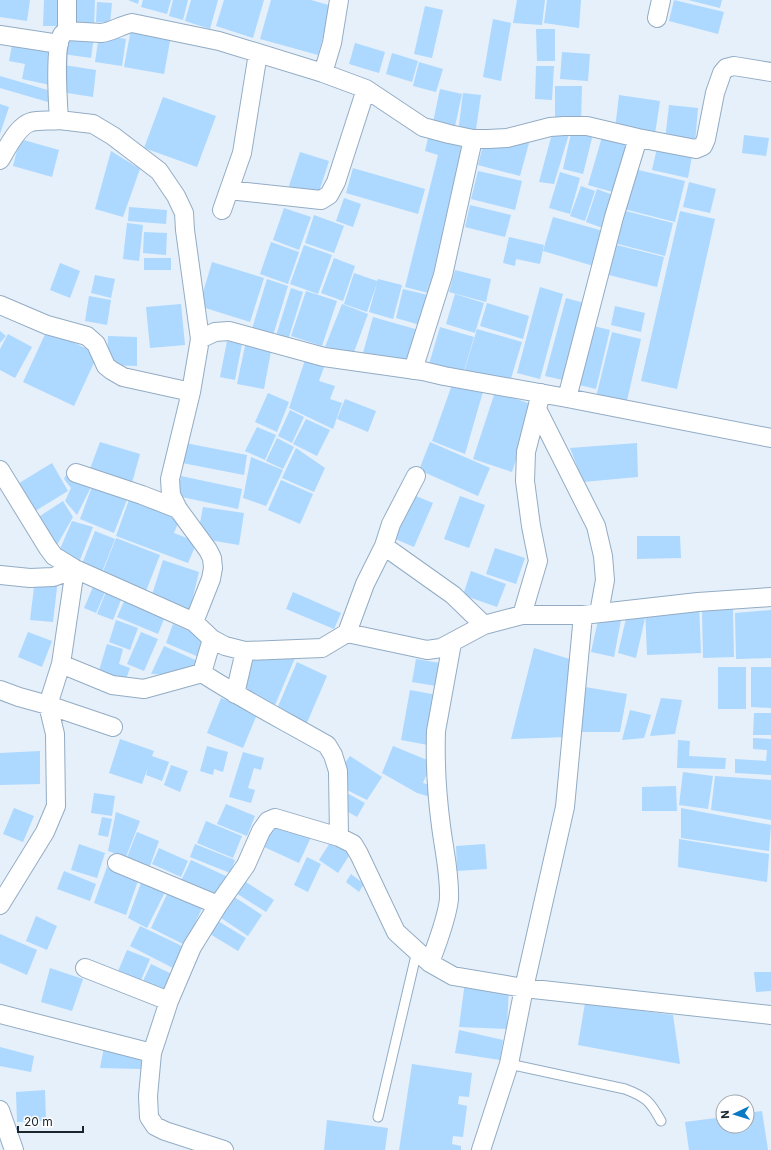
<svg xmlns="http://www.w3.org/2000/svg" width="771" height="1150" viewBox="0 0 771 1150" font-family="Inter,sans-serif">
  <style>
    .building { fill: #add8ff }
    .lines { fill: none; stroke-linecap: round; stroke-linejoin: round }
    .service-casing { stroke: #93acc4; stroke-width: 11 }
    .minor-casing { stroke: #93acc4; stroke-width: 20 }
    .service { stroke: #fff; stroke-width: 9 }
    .minor { stroke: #fff; stroke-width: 18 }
  </style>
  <rect width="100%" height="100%" fill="#e5f0fa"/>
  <path class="building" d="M0,0H30L27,21L0,17Z
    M44,0H66L65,26H43Z
    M71,0H95L94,28H70Z
    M128,0H139L138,4Z
    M143,0H171L167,14L141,7Z
    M173,0H188L183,20L169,16Z
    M191,0H218L210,29L185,21Z
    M224,0H264L253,38L216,26Z
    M271,0H311L332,6L318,55L260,39Z
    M517,0H545L542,25L513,23Z
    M547,0H581L579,28L544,23Z
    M674,0L724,12L718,34L669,21Z
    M688,0H722L720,8Z
    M97,2L112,3L110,23L96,22Z
    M425,6L443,10L432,58L414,54Z
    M493,19L511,23L501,81L483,77Z
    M131,29L171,36L164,74L124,67Z
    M536,29H555V61H537Z
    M66,34L94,37L91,58L63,54Z
    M99,35L126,39L122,66L95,62Z
    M13,40L57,48L50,85L22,79L25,64L9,61Z
    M355,43L385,52L379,73L349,64Z
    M562,52L590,54L588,81L560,79Z
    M392,53L418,61L412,82L386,74Z
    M419,62L443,69L436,92L413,86Z
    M64,65L96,70L93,97L61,92Z
    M536,66H554L552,100L535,99Z
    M0,76L51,91L48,102L0,88Z
    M555,86H582L581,121L555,120Z
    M440,89L462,94L454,131L432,127Z
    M463,93L481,95L475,136L458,133Z
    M619,95L660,101L655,134L615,129Z
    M163,97L216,116L197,167L144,148Z
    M0,104L9,107L0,134Z
    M669,105L698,108L695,143L665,140Z
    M572,129L593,134L583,174L563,169Z
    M553,130L569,134L554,184L539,182Z
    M429,134L467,143L428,293L405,287L438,155L425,151Z
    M744,135L769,138L766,156L742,153Z
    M602,137L633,146L620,194L588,185Z
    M20,139L59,150L52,177L13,166Z
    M529,143L520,176L478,165L483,145Z
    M657,148L692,156L688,178L652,170Z
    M111,151L140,169L123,217L95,209Z
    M300,152L329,161L317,198L288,189Z
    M353,168L425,189L418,214L346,193Z
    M630,168L685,181L675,222L620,208Z
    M478,171L522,181L515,210L471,199Z
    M560,172L580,178L570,214L549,208Z
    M689,182L716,189L710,213L683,207Z
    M581,186L595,191L585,221L570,216Z
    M597,189L618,197L608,230L586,222Z
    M344,198L361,204L353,227L336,221Z
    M470,205L511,215L505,237L465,227Z
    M129,207L167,210L166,224L128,221Z
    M284,208L311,217L299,250L273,240Z
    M618,209L673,223L665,256L610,242Z
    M680,211L715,219L677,389L641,381Z
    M314,215L344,226L334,253L305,243Z
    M553,217L607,232L597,267L543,251Z
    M127,223L143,225L139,261L123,259Z
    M144,232L167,233L166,255L143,253Z
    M509,237L544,245L540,264L516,259L515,266L503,263Z
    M271,242L299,252L288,284L260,274Z
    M613,244L664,257L657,287L605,274Z
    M304,245L332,255L318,294L290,284Z
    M144,258H171V270H144Z
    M334,258L355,266L343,301L321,293Z
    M212,262L264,278L250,322L199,306Z
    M60,263L80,271L70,298L50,290Z
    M455,270L491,279L486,302L449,292Z
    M354,273L377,281L378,279L402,285L393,319L369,312L377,283L367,312L344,304Z
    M95,275L115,279L111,298L91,293Z
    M267,279L288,286L272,339L251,332Z
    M540,287L563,294L540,379L517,373Z
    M291,288L303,292L287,343L275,339Z
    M403,289L428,295L420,325L396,318Z
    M306,291L337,301L322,346L291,336Z
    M455,294L484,303L475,333L446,324Z
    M89,296L111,300L107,325L85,321Z
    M566,298L588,304L567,381L545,376Z
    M487,303L529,316L523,339L480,326Z
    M181,304L185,345L150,348L146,307Z
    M342,304L368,314L354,352L325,347Z
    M615,306L645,313L641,332L611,325Z
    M373,317L422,331L412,367L363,353Z
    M589,325L610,330L596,389L575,384Z
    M440,327L474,337L463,374L429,364Z
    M477,329L522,342L509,385L464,372Z
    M47,330L98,354L74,406L23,382Z
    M0,331L6,336L0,343Z
    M612,332L641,339L626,405L596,397Z
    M8,334L32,347L15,378L0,370V349Z
    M108,336L137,337V366L107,365Z
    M227,341L242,344L235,380L220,377Z
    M246,341L272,346L264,389L237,384Z
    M305,360L324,367L319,381L335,386L330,399L342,403L333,429L289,408Z
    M454,379L484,388L465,454L432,441Z
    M495,392L534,405L512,472L473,459Z
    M268,393L289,402L277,432L255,422Z
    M345,399L376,411L368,432L337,419Z
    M290,410L304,417L292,443L278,436Z
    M306,419L330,430L317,456L293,444Z
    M257,427L276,435L265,460L245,451Z
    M277,438L294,447L283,469L266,461Z
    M100,442L140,454L130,490L88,474Z
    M180,442L247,455L244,475L177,462Z
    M430,442L490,468L478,496L419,470Z
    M637,443L638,477L583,482L570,448Z
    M296,448L325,468L314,492L282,478Z
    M251,457L283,470L266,506L243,498Z
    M52,463L68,491L32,513L16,485Z
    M68,471L91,487L77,515L65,501L71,488L64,479Z
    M181,476L242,489L238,509L177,496Z
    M281,480L313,494L300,524L268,510Z
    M93,484L128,497L114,533L80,519Z
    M411,494L433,503L414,547L393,538Z
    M460,496L485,505L469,548L444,539Z
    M130,497L181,516L174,533L197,542L188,563L116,536Z
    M63,501L73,517L57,545L37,518Z
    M203,507L244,513L239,545L203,539L205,529L199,528Z
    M72,521L93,527L78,565L60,549Z
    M95,531L115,539L100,577L80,569Z
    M637,536H680L681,558L637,559Z
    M116,538L160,555L146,591L102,574Z
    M495,548L525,558L516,584L486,574Z
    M163,560L199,572L188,617L150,601Z
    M471,571L506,584L497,607L463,595Z
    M35,579H58L53,622L30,620Z
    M93,587L105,592L96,613L84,608Z
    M107,589L123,595L113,620L97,614Z
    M293,592L341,613L334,629L286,609Z
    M126,597L166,614L158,634L117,617Z
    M699,605L701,653L647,655L645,608Z
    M733,608L734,657L703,658L702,609Z
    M771,610V658L736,659L735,613Z
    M627,614L645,618L636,658L618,653Z
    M599,616L621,620L614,657L591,652Z
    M116,620L138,628L130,650L109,642Z
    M173,624L208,639L201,658L166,643Z
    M28,632L52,641L42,667L18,657Z
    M141,632L158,639L144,671L127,664Z
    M107,644L123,649L119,664L130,668L125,682L98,674Z
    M164,646L200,662L190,675L151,674Z
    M534,648L576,661L567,737L511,739Z
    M255,652L295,658L272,712L248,699L244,674Z
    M416,659L440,663L436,686L412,682Z
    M297,662L327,676L306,725L276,711Z
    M718,667H746V709H718Z
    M751,667H771V708L751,707Z
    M579,686L627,694L620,732H574Z
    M410,690L437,695L428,745L401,740Z
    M221,698L258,712L243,748L207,733Z
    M661,698L682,700L675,734L650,736Z
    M630,710L651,715L644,738L622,740Z
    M754,713H771V735H753Z
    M753,738L771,739V775L735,773V759L766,761L767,750L753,749Z
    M120,739L154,751L152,756L169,762L162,781L146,775L148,767L142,784L109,773Z
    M678,740L690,741L689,756L726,758L725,769L677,768Z
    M207,746L228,752L223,772L214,769L213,775L200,771Z
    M393,746L432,762L423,783L435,787L434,798L417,793L382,773Z
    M40,751V784L0,785V753Z
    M243,752L264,758L261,770L254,768L248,788L255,790L251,803L229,797Z
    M350,756L382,777L367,800L341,787L338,772Z
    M171,765L188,771L180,792L164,785Z
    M683,772L713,776L708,809L679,805Z
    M715,776L771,780V820L711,810Z
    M676,786L677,811H642V787Z
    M345,792L365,803L357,817L343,809Z
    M94,793L115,796L112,816L91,813Z
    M226,804L255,816L247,836L217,824Z
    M14,808L34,816L23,842L3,834Z
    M681,808L771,825L769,851L681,838Z
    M116,812L140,821L126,857L108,851Z
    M102,817L112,819L108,837L98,835Z
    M273,820L311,837L299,863L262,846Z
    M206,821L242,836L233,858L197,843Z
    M137,832L159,841L150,866L127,857Z
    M333,838L352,851L338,873L319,860Z
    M679,839L769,854L767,882L678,867Z
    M79,844L105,853L97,878L71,870Z
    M195,844L235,860L230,873L190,857Z
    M485,844L487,869L457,871L456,846Z
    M159,848L188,861L181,877L152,864Z
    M307,857L321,864L308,892L294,885Z
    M191,860L228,877L219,898L181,881Z
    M107,867L139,878L126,915L94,903Z
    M64,871L96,884L90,901L57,889Z
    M351,874L364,884L359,892L346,882Z
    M144,875L168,886L147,928L128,918Z
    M241,879L274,900L266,912L233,891Z
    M169,890L203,906L185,945L151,928Z
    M228,893L262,915L248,936L215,914Z
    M36,916L57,926L47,950L26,941Z
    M213,918L246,938L238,951L205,931Z
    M140,926L184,947L173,968L130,946Z
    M0,934L37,950L27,975L0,963Z
    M127,950L150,959L139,985L116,976Z
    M151,964L174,975L166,993L142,983Z
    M50,968L83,979L72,1011L41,1002Z
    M754,972H771V991L756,992Z
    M465,982L509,985L507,1029L459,1027Z
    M585,1003L673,1015L680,1064L578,1045Z
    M459,1030L503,1040L500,1060L455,1053Z
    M105,1042L142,1054L141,1069L100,1068Z
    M0,1047L34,1056L31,1072L0,1066Z
    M412,1064L472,1073L469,1097L459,1096L458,1104L467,1106L463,1137L453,1136L452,1144L461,1146V1150H399Z
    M45,1090L46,1121L17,1122L16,1092Z
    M762,1111L768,1150H689L685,1122L723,1117V1126H747V1113Z
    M327,1120L388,1128L385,1150H324Z"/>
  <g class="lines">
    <defs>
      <path id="service" d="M509,1064L625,1089C646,1097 650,1101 661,1121
        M378,1117L417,951"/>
      <path id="minor" d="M67,0V31
        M339,0L332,43L323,73L219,41L132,23C121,25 112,32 101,33L67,31C65,32 63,33 62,35C54,46 58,105 59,120L93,124L113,136L159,171L176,196L184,213L185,230L200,339L191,392L170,479L171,495L178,509L208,550L212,558L213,568L211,579L194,622L212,639L225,646L245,651L322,648L347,633L427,650L441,648L484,625L522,615H583L698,602L771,597
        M657,18L661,0
        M0,35L59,44
        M323,73L366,89L423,127L449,134L473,139H488L507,138L550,127L564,126H587L638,138L696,149L703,146L706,139L715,93L722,73L726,68L734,66L771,72
        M0,160C7,149 17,126 31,122C39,120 50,121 59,120
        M229,190L321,200L329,195L336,182L366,89
        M222,210L242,153L258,53
        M0,305L47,325L87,336L96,344L106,366L111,370L123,377L191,392
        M200,339L215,332L229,331L324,357L423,371L444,376L567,398L771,438
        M413,370L443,275L473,139
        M567,398L614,217L638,138
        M537,409L596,526L603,556L605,580L599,613
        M0,470L48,548L54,556L75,569L194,622
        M76,473L142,495L178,509
        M384,546L453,595L484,625
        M0,575L30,578L53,577L75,569L61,664
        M522,615L538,561L531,526L525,481L526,452L541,393
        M347,633L365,584L384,546L391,524L416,476
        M202,673L212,639
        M0,690L19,697L48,705L55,734L56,806L45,832L0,905
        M235,694L245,651
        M113,727L48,705L61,664L112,685L144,689L202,673C242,699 285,721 327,745L333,755L338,771L339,837
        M117,863L218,905
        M430,963C437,943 447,919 449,899C450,874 444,850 441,826C437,796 435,762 436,731L452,643
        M85,968L169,1001
        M0,1014L152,1053
        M0,1110L14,1150
        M224,1150L165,1131L155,1126L149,1117L148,1096L152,1053L169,1001L192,947L218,905L246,865L261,831L268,821L275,818L339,837L353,844L359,854L396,932L430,963L453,976L524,988L771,1015
        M481,1150L509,1064L524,988L565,807L583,615"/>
    </defs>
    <use href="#service" class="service-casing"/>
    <use href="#minor" class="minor-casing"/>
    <use href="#service" class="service"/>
    <use href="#minor" class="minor"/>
  </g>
  <g transform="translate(735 1114) rotate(266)"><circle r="19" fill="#ffffff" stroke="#a3a7ab"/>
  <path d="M0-3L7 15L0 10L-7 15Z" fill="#0a79c4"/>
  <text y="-6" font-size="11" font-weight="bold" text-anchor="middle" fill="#1a242d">N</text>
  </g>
  <path d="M18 1126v6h65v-6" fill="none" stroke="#1a242d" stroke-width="2"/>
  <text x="24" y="1126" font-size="12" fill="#1a242d" stroke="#ffffff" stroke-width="3" paint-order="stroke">20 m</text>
</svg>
